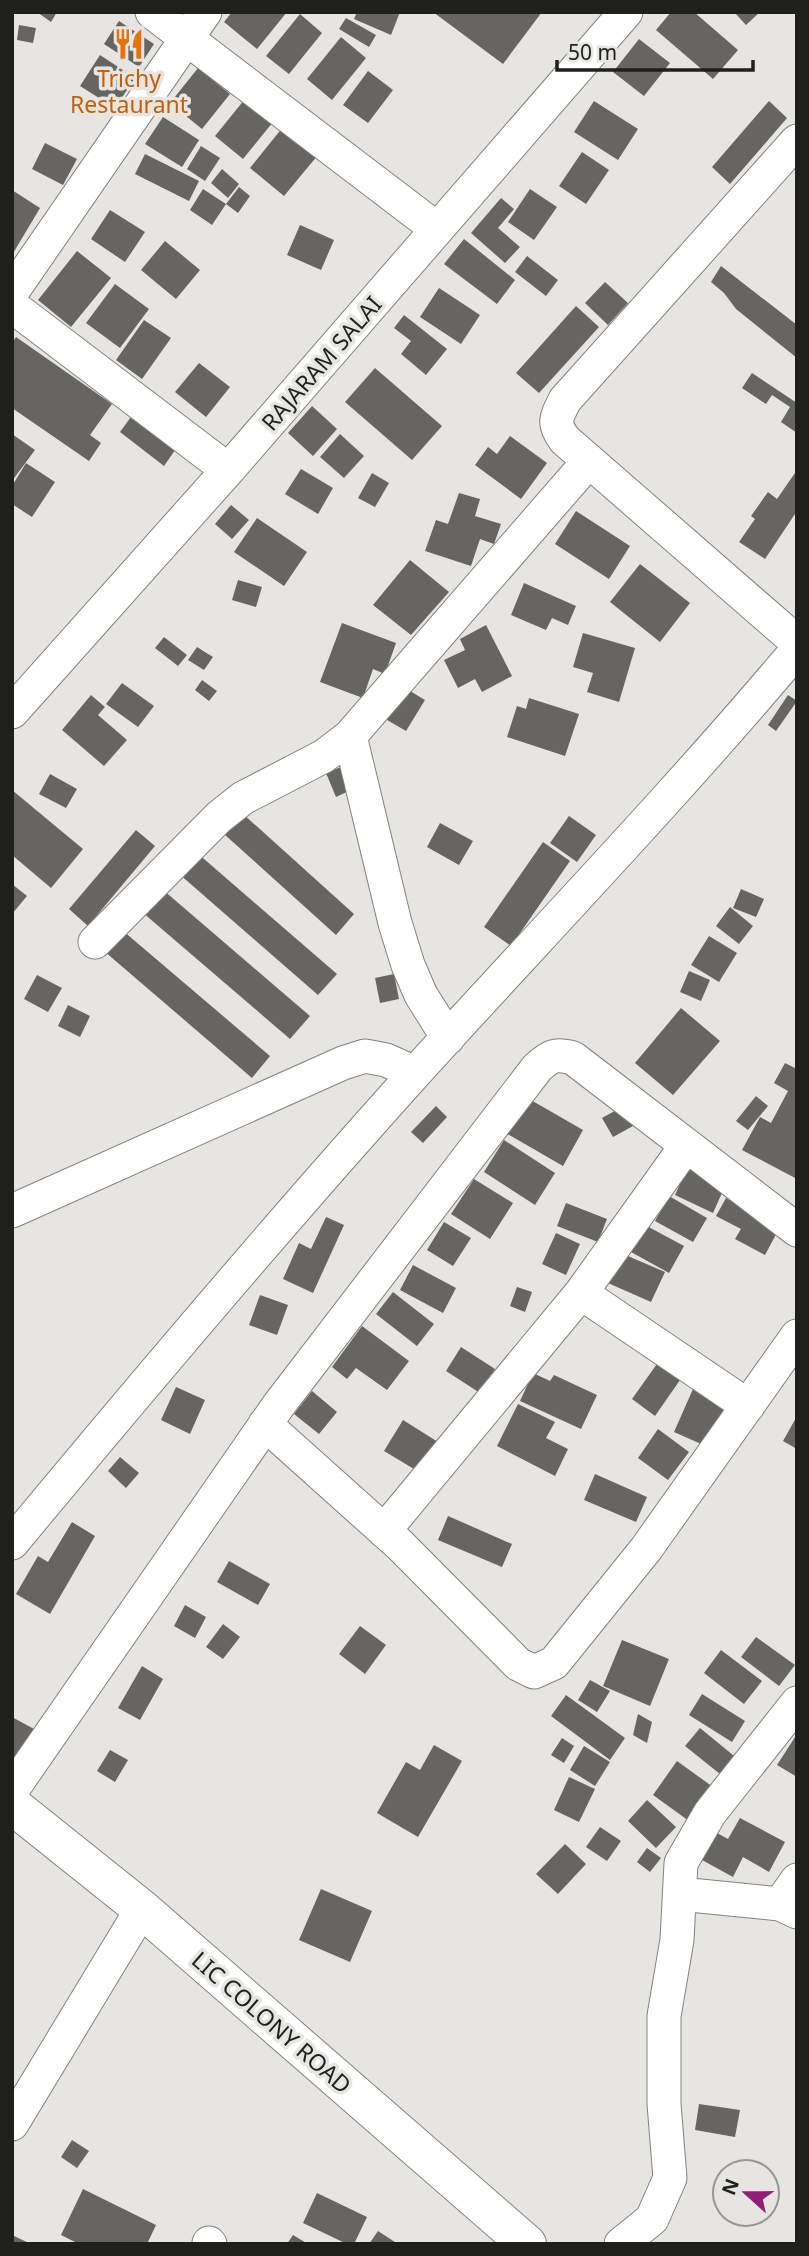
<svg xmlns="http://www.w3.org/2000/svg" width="809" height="2256" viewBox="0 0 809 2256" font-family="'Noto Sans',sans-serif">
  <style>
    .building { fill: #666562 }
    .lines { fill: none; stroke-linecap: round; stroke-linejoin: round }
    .minor-casing { stroke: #83827f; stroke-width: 35 }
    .major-casing { stroke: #83827f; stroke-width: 40 }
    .minor { stroke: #fff; stroke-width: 33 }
    .major { stroke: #fff; stroke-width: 38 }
    .labels { text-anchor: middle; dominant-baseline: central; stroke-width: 7; stroke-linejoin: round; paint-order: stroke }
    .food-label { font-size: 23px; fill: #c56008; stroke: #e6e5e2 }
    .street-label { font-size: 23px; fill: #1f1f1e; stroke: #e6e5e2 }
  </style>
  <rect width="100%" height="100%" fill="#e6e5e2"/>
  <path class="building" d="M37,12H57L51,22Z
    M232,12H287L257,49L224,22Z
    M357,12H400L391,35L354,19Z
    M433,12H542L503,64Z
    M671,12H694L738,50L713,79L656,30Z
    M734,12H760L746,25Z
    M300,14L322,33L289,74L266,56Z
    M346,18L376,35L369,47L339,29Z
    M119,21L154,44L139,67L104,44Z
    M19,25L36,28L33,43L17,40Z
    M341,37L366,58L332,100L307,79Z
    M639,39L670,63L644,96L613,72Z
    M100,55L135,78L115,108L80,86Z
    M198,68L230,94L202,129L170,103Z
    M368,71L393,90L368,123L343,105Z
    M249,94L277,117L243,159L215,136Z
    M594,101L638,129L618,160L574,132Z
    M769,101L787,118L730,184L712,167Z
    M163,117L199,140L182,167L145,144Z
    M283,127L318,155L284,196L250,168Z
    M45,143L77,159L63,185L32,169Z
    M201,146L220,158L205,181L187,169Z
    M582,152L609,170L586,204L559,186Z
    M145,154L199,181L189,201L135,174Z
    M222,169L239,184L228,198L211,183Z
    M239,187L250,196L238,213L226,204L212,225L190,210L203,189L226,204Z
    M530,189L557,207L534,240L508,222Z
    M12,190L40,208L12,255Z
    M501,198L514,209L498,228L520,247L505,263L471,233Z
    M110,210L145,232L125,262L91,239Z
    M300,225L334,240L321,270L287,255Z
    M464,239L515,280L497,304L444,264Z
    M165,241L200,270L176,299L141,270Z
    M77,251L111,278L71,327L38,300Z
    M527,256L558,280L546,296L515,272Z
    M721,266L797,325V358L736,309L724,293L711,282Z
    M605,282L628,303L608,325L585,303Z
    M115,284L149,309L120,348L86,323Z
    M439,288L480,315L461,344L420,317Z
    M576,306L599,327L539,393L516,373Z
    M404,315L447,349L426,375L401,354L411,341L394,328Z
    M144,320L171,338L142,379L116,360Z
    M16,337L112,404L90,435L101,443L89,461L12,408V343Z
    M199,363L230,387L206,417L175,392Z
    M375,368L442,426L412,460L345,402Z
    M752,373L797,403V433L781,422L790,407L772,395L766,404L742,388Z
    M312,406L337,429L313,456L288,433Z
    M136,410L180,443L164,466L120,432Z
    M12,434L35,450L12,481Z
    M340,434L364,456L344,478L320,457Z
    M510,436L547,463L521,499L475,465L488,447L497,454Z
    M26,463L55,482L32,517L12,504V486Z
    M301,469L333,488L318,514L285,494Z
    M797,470V511L765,559L739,542L755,519L751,516L768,492L777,499Z
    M372,473L389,483L375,507L358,498Z
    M459,493L480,499L475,516L501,524L494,544L480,539L471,566L425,551L436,520L448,524Z
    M231,505L249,520L232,539L215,524Z
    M576,511L630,546L609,579L555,544Z
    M257,518L307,552L284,586L234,552Z
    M410,560L449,592L411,635L373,605Z
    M640,564L690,603L660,642L610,602Z
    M238,580L262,587L256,607L232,600Z
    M524,583L576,606L568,625L552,618L546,630L511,615Z
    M342,623L396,643L385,674L373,669L363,698L320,682Z
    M486,625L512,676L482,692L475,679L458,688L444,660L465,650L460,639Z
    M583,633L635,648L619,702L587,692L593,673L573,667Z
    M164,637L187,655L178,666L155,648Z
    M197,647L213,657L204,670L188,660Z
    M202,680L217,691L209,701L195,690Z
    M122,683L154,706L138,727L106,704Z
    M400,685L425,700L406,731L382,717Z
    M91,695L105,707L98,715L127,740L104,766L62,730Z
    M788,695L797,701L776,731L768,725Z
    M529,698L579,714L565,756L507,737L517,706L526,709Z
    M341,767L351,790L336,797L326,773Z
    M50,774L77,789L66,808L39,794Z
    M12,790L83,849L51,888L12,855Z
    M242,813L354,914L336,935L224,834Z
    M569,816L596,835L577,862L550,843Z
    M440,823L473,841L459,865L427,847Z
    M136,830L155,846L88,926L69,909Z
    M543,842L570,861L511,946L484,927Z
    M196,852L337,974L318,995L178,873Z
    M12,884L27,896L12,914Z
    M162,889L310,1016L290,1039L142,912Z
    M741,889L764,899L756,917L733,908Z
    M730,907L753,926L739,944L716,926Z
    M122,930L270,1056L252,1078L104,951Z
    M709,936L737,953L719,982L691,965Z
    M689,971L710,980L701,1001L680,992Z
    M394,974L399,999L380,1003L375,978Z
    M37,975L62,988L48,1012L24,999Z
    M68,1005L90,1016L80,1037L58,1026Z
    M681,1008L720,1041L673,1095L635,1063Z
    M785,1063L797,1069V1179L742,1150L760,1117L771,1123L788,1091L774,1083Z
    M524,1096L583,1130L563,1166L504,1132Z
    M756,1096L768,1106L748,1130L736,1121Z
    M436,1106L447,1117L423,1143L411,1132Z
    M622,1107L633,1126L613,1137L602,1118Z
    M504,1140L555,1173L535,1205L484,1172Z
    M688,1166L726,1184L713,1213L675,1195Z
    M474,1179L513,1203L490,1239L451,1214Z
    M669,1196L707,1218L693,1242L655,1221Z
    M726,1198L780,1227L765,1255L735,1239L741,1229L716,1216Z
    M566,1203L607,1219L598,1242L557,1226Z
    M326,1217L344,1225L313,1293L283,1279L299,1243L311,1249Z
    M444,1222L471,1238L453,1266L427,1250Z
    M645,1225L684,1246L669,1273L631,1252Z
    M556,1233L580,1244L566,1275L542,1264Z
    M621,1253L665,1272L651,1302L608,1283Z
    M413,1265L456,1288L443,1313L400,1290Z
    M517,1287L532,1292L525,1312L510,1306Z
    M393,1292L434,1324L417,1346L376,1314Z
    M260,1295L288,1305L277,1335L249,1325Z
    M362,1326L409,1361L387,1390L356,1368L347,1379L332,1367Z
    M461,1347L495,1369L480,1393L446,1371Z
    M664,1354L687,1370L655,1416L632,1399Z
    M533,1373L550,1381L554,1375L597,1395L581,1429L520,1401Z
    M176,1387L205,1400L190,1434L161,1420Z
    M693,1389L726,1404L708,1447L674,1432Z
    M312,1391L337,1412L319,1434L294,1414Z
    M518,1404L555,1422L546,1438L568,1449L555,1476L497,1446Z
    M797,1416V1449L783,1441Z
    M403,1420L438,1442L419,1472L384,1451Z
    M658,1429L689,1452L668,1480L638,1458Z
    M120,1457L139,1473L126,1488L108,1471Z
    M595,1474L647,1497L636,1522L584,1500Z
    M448,1516L512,1544L502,1567L438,1540Z
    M72,1522L95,1536L50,1614L16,1594L38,1556L48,1562Z
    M229,1561L270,1584L258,1605L217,1582Z
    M185,1605L206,1617L195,1638L174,1626Z
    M223,1624L240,1637L223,1659L206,1647Z
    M360,1626L386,1645L365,1674L339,1654Z
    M756,1637L795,1665L779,1686L741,1657Z
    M622,1640L669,1659L650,1706L603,1686Z
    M721,1650L762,1681L744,1704L704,1673Z
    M142,1666L163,1679L140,1720L118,1708Z
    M590,1680L610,1691L597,1712L578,1700Z
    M702,1694L745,1721L732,1742L689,1715Z
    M566,1695L625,1738L610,1760L551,1716Z
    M638,1714L652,1722L647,1743L633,1735Z
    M12,1717L34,1729L12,1761Z
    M700,1728L739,1760L725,1778L685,1746Z
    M797,1734V1777L777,1765Z
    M562,1738L574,1746L564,1763L551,1755Z
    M434,1745L462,1761L418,1837L377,1813L406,1762L420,1770Z
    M584,1746L610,1762L595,1786L570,1770Z
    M110,1750L128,1760L115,1782L97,1771Z
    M677,1761L713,1787L689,1821L653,1795Z
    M569,1777L595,1789L579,1822L554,1810Z
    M647,1800L676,1827L656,1848L628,1821Z
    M740,1818L785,1842L769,1872L743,1857L733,1877L702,1860L717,1833L728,1839Z
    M600,1827L621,1841L607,1861L586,1847Z
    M565,1844L586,1864L558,1894L536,1874Z
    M647,1848L661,1858L650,1872L637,1862Z
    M321,1889L372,1911L350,1962L299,1940Z
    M699,2104L740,2110L735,2137L695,2130Z
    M72,2140L89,2151L77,2168L61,2157Z
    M83,2189L156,2225L147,2244H79L61,2235Z
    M317,2193L367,2217L354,2244H347L303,2223Z
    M378,2231L398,2244H369Z
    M12,2235L31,2244H12Z
    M293,2235L308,2244H287Z"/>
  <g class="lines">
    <defs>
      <path id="minor" d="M152,12L437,229
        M797,141L565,400C556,418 552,423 565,440L797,642
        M12,292L205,12
        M12,306L228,470
        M12,712L228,470L626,12
        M350,736L395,923L408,965L421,995L448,1038
        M95,942L219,817L243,798L324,756L350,736L589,461
        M12,1211L343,1063L365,1056L386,1060L415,1073
        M581,1293L686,1146
        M265,1424L400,1545L518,1664L534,1672L554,1663L646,1549L797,1336
        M384,1531L581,1293L748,1406
        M12,1543C144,1384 278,1225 417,1071C544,931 675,795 797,650
        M12,1790L278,1406L537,1068C550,1056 555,1053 573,1058L797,1230
        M680,1894L780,1904L797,1912
        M780,1904L797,1880
        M12,2124L142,1909
        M209,2243L210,2244
        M621,2244L652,2219L670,2178L664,2104V2016L677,1940L681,1863L710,1813L797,1703"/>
      <path id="major" d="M12,1805L142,1909L527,2244"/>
    </defs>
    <use href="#minor" class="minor-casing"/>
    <use href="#major" class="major-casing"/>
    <use href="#minor" class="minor"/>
    <use href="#major" class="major"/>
  </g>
  <defs>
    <symbol id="restaurant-bare" viewBox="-9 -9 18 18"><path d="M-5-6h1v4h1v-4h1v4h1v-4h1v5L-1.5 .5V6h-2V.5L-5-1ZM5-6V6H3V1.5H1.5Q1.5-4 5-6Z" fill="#e8710a" stroke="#e6e5e2" stroke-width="2.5" paint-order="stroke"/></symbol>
  </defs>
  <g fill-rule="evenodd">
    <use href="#restaurant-bare" x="107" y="22" width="44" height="44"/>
  </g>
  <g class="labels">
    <g class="food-label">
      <text x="129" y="78">Trichy<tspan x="129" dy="26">Restaurant</tspan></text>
    </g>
    <g class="street-label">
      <text transform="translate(321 363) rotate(-49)">RAJARAM SALAI</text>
      <text transform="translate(272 2022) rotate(41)">LIC COLONY ROAD</text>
    </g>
  </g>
  <rect width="809" height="2256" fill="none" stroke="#1f1f1e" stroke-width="28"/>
  <g transform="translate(746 2193) rotate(291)"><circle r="33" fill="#e6e5e2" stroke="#969694" stroke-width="2"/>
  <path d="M0-5L12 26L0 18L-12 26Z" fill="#941d7a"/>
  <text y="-10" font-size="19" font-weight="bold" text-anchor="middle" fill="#1f1f1e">N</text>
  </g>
  <path d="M557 60v10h196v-10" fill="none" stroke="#1f1f1e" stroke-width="3.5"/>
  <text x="568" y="60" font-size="21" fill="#1f1f1e" stroke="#e6e5e2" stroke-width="5" paint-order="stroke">50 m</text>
</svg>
